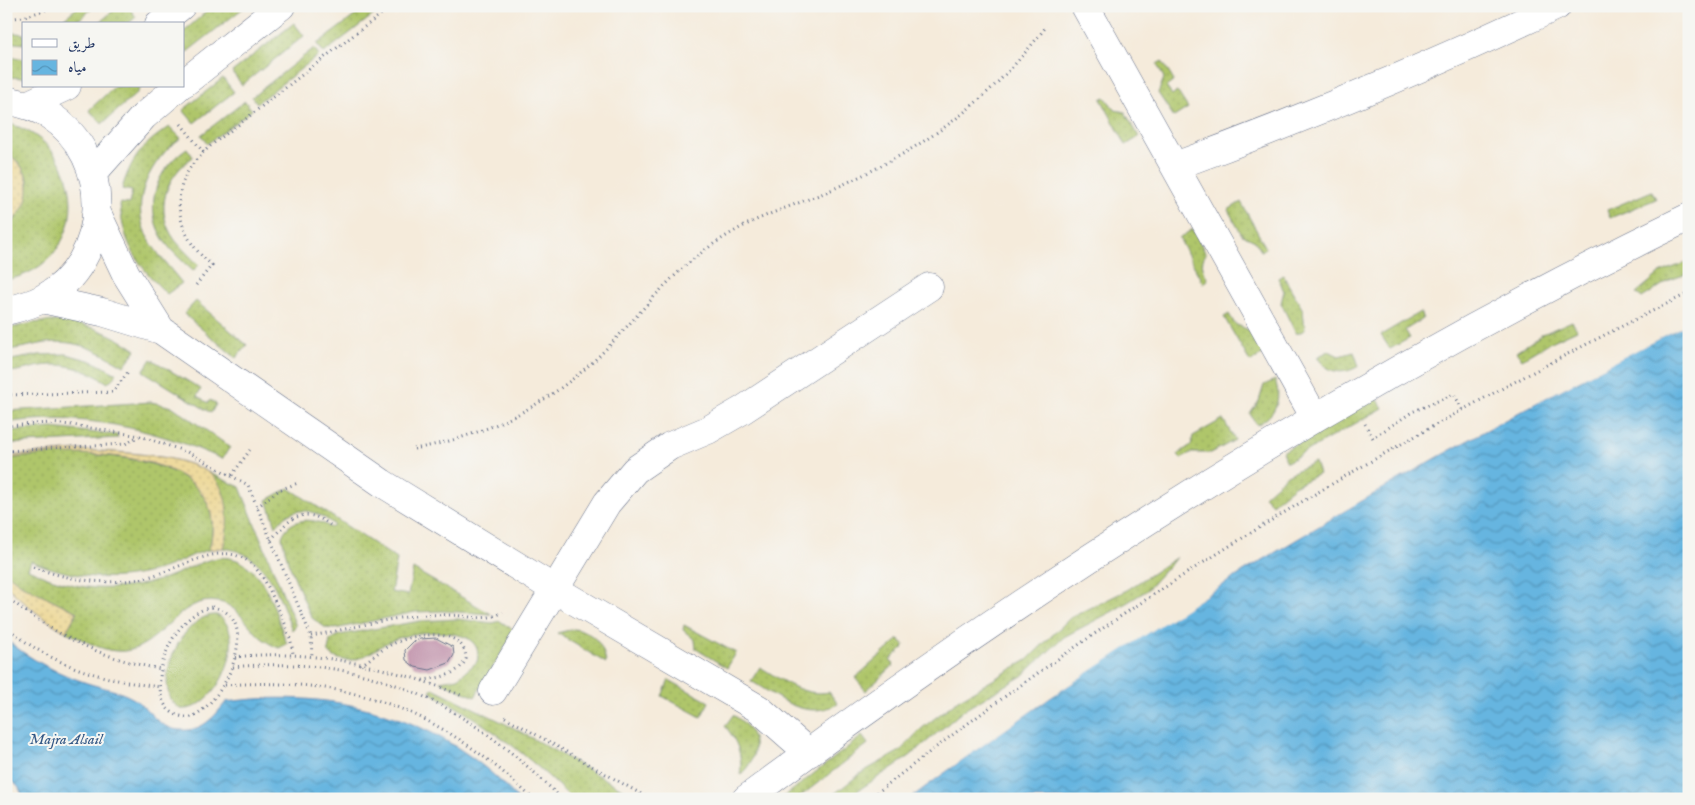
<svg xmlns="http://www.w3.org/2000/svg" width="1695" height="805" viewBox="0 0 1695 805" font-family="'IM FELL English',Amiri,serif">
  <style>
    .grass { fill: url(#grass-dots); stroke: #657a64 }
    .sand { fill: url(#sand-dots); stroke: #84847e }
    .water { fill: url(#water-waves); stroke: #40729f }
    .pier { fill: #f5ebdb }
    .building { fill: #c295ad }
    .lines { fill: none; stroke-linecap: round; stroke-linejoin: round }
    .minor-casing { stroke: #67718a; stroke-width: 29 }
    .path { stroke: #67718a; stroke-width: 3; stroke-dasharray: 1 4; stroke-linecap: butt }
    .minor { stroke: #fff; stroke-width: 28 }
    .labels { text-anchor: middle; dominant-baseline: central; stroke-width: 4; stroke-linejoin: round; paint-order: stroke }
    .water-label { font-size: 15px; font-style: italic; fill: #325785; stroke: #f6f6f2 }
  </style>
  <defs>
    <pattern id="grass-dots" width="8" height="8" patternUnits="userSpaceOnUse" patternTransform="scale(1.25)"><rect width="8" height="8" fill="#afc66b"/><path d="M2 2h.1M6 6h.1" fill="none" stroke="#96aa5f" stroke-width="1.8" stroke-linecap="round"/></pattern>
    <pattern id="sand-dots" width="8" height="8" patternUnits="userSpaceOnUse" patternTransform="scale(1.25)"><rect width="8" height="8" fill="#eeda9e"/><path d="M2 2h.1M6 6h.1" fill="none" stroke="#ccbb8a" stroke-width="1.8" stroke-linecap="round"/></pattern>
    <pattern id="water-waves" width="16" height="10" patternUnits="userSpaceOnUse" patternTransform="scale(1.25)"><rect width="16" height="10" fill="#66b5e0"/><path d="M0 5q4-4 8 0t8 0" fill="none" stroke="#5394b9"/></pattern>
  </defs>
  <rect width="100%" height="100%" fill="#f6f6f2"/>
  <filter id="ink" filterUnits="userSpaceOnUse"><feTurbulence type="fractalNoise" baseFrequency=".02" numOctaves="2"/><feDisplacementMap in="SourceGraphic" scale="10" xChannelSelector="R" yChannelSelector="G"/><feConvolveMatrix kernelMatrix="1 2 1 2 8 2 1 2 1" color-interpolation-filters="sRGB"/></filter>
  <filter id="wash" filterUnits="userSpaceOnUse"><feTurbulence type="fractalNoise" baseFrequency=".0096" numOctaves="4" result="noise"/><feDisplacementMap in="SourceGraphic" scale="20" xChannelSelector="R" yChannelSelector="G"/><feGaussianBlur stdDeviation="1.12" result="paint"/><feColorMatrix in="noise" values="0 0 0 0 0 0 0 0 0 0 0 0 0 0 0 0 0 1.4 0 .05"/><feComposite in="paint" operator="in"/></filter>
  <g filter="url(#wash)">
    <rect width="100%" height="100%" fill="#f5ebdb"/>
    <path class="grass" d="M79,6H95L74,24H57Z
      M118,6H128L136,17L128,24H98Z
      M213,6H246L187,52L184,48V31Z
      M368,6H385L324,53L317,44Z
      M294,23L304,36L242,85L232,72Z
      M6,32L24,34V44L6,42Z
      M314,48L319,55L257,103L252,97Z
      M6,57L24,59V78L6,77Z
      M1162,61L1174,81L1166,87L1172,95L1177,91L1188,108L1174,117L1158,93L1164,78L1157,64Z
      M223,78L234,92L194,123L183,110Z
      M115,86H141L137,93L102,124L89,110Z
      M1105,97L1115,110L1125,112L1139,137L1126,145L1101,99Z
      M245,101L252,110L207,144L201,135Z
      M6,123C91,143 94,264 6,280V225L15,220L29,182C24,169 19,160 6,153Z
      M170,127L181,138C151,159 129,201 147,236C156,253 170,268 182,283L167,294C139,267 122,243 120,203L129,204L132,191L122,189C130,160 144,142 170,127Z
      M187,148L193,157C166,176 153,210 175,240C182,249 191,257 199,265L193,271C185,263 175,255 168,246C141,212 154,170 187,148Z
      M1652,191L1656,199L1610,218L1607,210Z
      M1241,202L1266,248L1261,251L1255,241L1242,235L1228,210Z
      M1193,229L1206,254C1199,263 1204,271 1208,280L1203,283L1179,238Z
      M1689,261V273L1670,280L1642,298L1636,293L1660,273Z
      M1283,275L1303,310L1305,330L1296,334L1281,303L1284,291L1278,278Z
      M196,301L247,345L236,358L184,314Z
      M1420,312L1423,319L1405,330L1410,338L1390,349L1381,335Z
      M1229,314L1235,324L1249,330L1263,354L1250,362L1224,317Z
      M54,321C86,323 110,332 136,350L124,366C99,351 76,339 46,343C32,345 20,349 6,350V337H11V328L32,323Z
      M1572,321L1577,330L1549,343L1522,359L1516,352L1543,334Z
      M1329,351L1339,356L1354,352L1359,366C1342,376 1328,373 1317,357Z
      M66,354L92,361L117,374L108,383C88,370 66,362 41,366C29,368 18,372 6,372V361L39,355Z
      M151,359L201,389L197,396L208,403L210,400L216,404L211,413L143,371Z
      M1275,380C1282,399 1276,415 1257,425L1250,414L1259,401L1264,385Z
      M1377,398L1383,408L1287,462L1282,452Z
      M151,402L173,407L230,447L222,459C156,429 79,411 6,423V411Z
      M1223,419L1235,440L1211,453H1190L1181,459L1178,454L1191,445L1193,436Z
      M52,428L117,435L118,438L6,444V431Z
      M60,453C120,455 233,461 209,550C194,553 181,562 166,567C121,584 75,579 31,561L28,569C55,581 83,590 113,588C134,587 154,583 173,575C201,564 226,544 253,571C271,589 278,621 287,644L279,648C250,638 244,607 219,602C176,593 159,656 116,651C99,650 81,638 66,632L77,612L22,585L6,573V459Z
      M1315,462L1319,474L1294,486L1272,504L1264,496L1287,475Z
      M207,472L240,487L296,626L292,630C278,594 268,553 223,548C230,526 223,489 207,472Z
      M289,488L397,559L391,592L408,595L413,569L491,614L443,611L415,612L335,629L326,628L312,618L308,610L288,562L282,537C289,516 316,517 331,528L334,525C314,508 293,504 276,526L267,500Z
      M1177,557L1146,591L1115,610L1064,637L1022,676L964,710L910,756L845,799H828L861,773L900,751L921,729L958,700L1027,660L1070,618L1127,590Z
      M217,615C251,633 218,712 181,709C147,691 182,612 217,615Z
      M457,619L493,623L500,621L515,631L475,697L440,681L458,678L477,662C480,651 476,642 465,637C440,628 406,632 383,645C373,651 364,658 352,660C343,661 333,659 328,651L330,640L339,635L420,621Z
      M684,625L736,653L727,668L696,649L695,640L683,630Z
      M574,629C594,632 603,644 606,663L557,633Z
      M899,639L905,646L890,660L894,665L866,691L855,678Z
      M760,667C782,680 803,697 829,692L838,704C804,721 780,698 751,681Z
      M669,680L709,702L701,717L662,696Z
      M433,688L514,728L640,799H572C528,755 485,722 430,692Z
      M733,715C758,729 762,756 740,775C743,755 737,741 725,726Z
      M862,736L868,744L797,799H781Z"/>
    <path class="sand" d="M6,153C36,170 35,207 6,225Z
      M78,450C115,452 174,453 206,471C231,485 230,526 223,548L209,550C238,444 70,449 6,459V456Z
      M6,573L22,585L77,612L66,632C43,619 24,604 6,585Z"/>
    <path class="water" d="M1689,323V799H909C1154,616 1417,461 1689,323Z
      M6,639C30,660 57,673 87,683C102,688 119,690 134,699C150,709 158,729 180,730C202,732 214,717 226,702C335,687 443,716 518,799H24L19,788L6,774Z"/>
    <path class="pier" d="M1689,321V323L1470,437L1257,562L1051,697L907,799L1049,695L1256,560L1469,435Z"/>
    <g id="blocks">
      <path class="building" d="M436,638L453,647L454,655L449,663L430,670L415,667L406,660L405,650L413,642L420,639Z"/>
    </g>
  </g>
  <g filter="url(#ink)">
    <use href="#blocks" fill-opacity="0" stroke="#67718a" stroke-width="1"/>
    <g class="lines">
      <defs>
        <path id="minor" d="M1085,6L1315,418
          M159,24L181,6
          M184,83L281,6
          M6,100C21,103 36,107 49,115C115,157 112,262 42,299C31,305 18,308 6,311
          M27,105L67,86
          M1175,166C1304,119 1432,65 1557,6
          M93,173L144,116L179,86
          M97,213L126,274L161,330
          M42,299L102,312L161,330L382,483L556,590L759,709L809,753
          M493,691L607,503L635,470L670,446L708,430L741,411L929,287
          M746,799C1042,578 1355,378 1689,217"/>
      </defs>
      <use href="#minor" class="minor-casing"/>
      <path class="path" d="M6,19L23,17L58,6
        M181,124L204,153
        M196,285L212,265C181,241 167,199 192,165C206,146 230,132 247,118C295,80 343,43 392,6
        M6,395L113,392L128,372
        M1365,424L1373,438L1412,412L1454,394L1462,409
        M6,426L49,423L72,425L140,436L187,452L248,485L311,636L312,657
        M414,449C490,435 555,402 609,346C647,306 679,263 728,235C760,215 796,205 831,190C922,149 984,108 1045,28
        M6,451L125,444L139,436
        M232,475L250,450
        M257,507L279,490L298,483
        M271,540C289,518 304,505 330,525
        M33,567C67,579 98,585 134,580C189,572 237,518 271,593C280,613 291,632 293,654
        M6,596C52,634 102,659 161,669
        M212,607C264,615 227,702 191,717C135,720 162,616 212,607Z
        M6,626C48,665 106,681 161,687
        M311,636C356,628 405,612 451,615C470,616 486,622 503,612
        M235,657C312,648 392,667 463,696
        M361,665C373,657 384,647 397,642C418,633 465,627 466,659C459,675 439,678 423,680
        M233,667C370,653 466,703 562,799
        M225,685C353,676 440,710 533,799
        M505,717L650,799
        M6,791L8,799
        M869,799C1122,599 1400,434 1689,293"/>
      <use href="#minor" class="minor"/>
    </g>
  </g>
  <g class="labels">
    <g class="water-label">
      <text x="66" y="739">Majra Alsail</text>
    </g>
  </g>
  <rect width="1695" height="805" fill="none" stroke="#f6f6f2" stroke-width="25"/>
  <rect x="22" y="22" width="162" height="65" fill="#f6f6f2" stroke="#9ea6b7"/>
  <rect x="32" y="39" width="25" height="8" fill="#ffffff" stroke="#9ea6b7"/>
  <text x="68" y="48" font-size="15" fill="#1b2f5e">طريق</text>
  <rect x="32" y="60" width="25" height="15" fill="url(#water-waves)" stroke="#9ea6b7"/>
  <text x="68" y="72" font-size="15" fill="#1b2f5e">مياه</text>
</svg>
